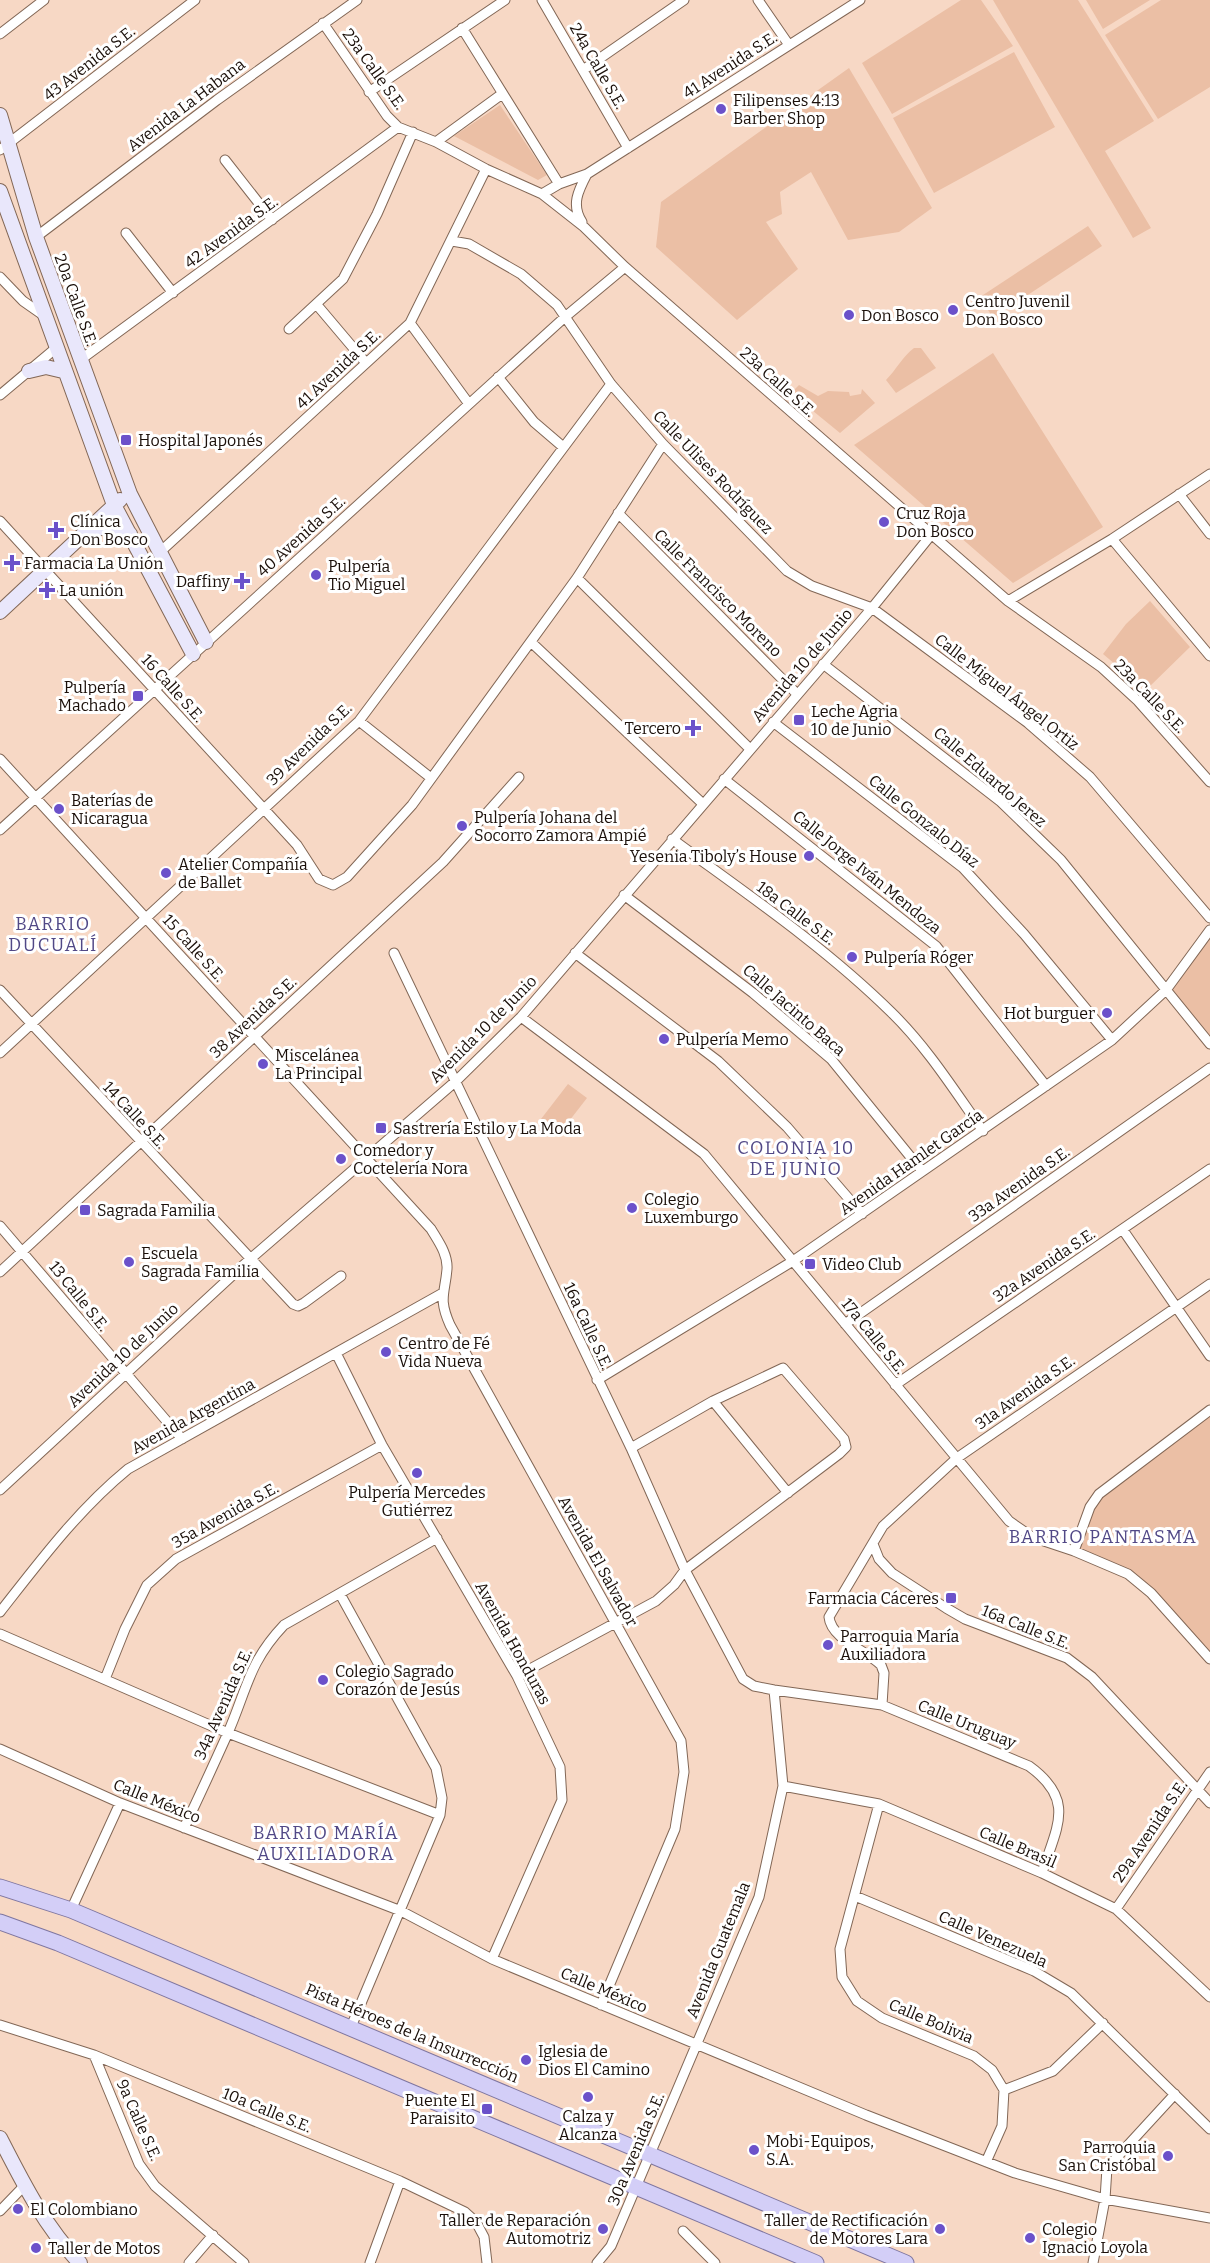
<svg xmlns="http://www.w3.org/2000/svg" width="1210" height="2263" viewBox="0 0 1210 2263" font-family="Bitter,serif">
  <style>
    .park { fill: #ebbfa5 }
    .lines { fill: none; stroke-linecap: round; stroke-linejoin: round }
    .street-casing { stroke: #826756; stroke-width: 11 }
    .secondary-casing { stroke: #826756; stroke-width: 16 }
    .primary-casing { stroke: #7f76a0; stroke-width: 17 }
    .street { stroke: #fff; stroke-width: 9 }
    .secondary { stroke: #e9e7fb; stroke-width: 14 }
    .primary { stroke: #d3cef7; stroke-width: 15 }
    .poi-dot { fill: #6b51ca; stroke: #fff; stroke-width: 2 }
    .labels { text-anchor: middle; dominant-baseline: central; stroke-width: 6; stroke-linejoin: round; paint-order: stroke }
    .street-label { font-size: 16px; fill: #1a0f09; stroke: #fff }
    .poi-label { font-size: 16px; fill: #1a0f09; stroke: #fff; text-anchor: start }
    .neighbourhood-label { font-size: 18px; letter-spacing: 1.5px; fill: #514886; stroke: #fff }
  </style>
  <rect width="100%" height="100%" fill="#f7d8c5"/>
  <path class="park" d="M961,0H981L1013,46L892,114L862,63Z
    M993,0H1078L1154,121L1105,151L1151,228L1133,238Z
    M1086,0H1150L1103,29Z
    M1161,0H1210V87L1158,119L1105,35Z
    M1014,52L1055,127L934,193L893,118Z
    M849,68L932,208L899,232L848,240L811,172L780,192L782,214L766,222L798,269L737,320L656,247L661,202Z
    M500,105L547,175L538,180L454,136Z
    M1088,226L1102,246L993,318L980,297Z
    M914,348H921L936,368L896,393L886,380C896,370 903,356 914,348Z
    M993,353L1103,527L1013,583L854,445Z
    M799,385L818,396L828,391L849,392L850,396L861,394L862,389L875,403L840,433L791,393Z
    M1150,601L1190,647L1146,690L1103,654L1126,624Z
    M1210,930V1044L1166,990Z
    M568,1084L587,1098L559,1134L541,1119Z
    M1210,1410V1659L1128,1574L1074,1551L1090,1507Z"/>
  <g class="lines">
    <defs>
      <path id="street" d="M542,0L628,148
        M758,0L789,45
        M323,23L387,116L398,127L436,142L486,169L542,194L584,227L625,267L1008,601L1101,667L1138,701L1210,782
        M462,28L559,184
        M0,34L44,0
        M583,70L684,0
        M369,92L505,0
        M436,142L502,94
        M0,150L195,0
        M225,160L272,220
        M542,194L559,184L587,174L860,0
        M582,222C571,205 578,191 587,174
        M126,233L173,293
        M36,237L217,100L357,0
        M452,241L469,244L521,274L557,305L611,384L663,444L787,571L812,586L872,608L1028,723L1090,777L1210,918
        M0,277L23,301L43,315
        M317,305L366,363
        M410,323L469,404
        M289,329L343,279L377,214L413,132
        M80,360L398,127
        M498,377L534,422L562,446
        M0,395L56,348
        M1179,494L1210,534
        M618,513L797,694
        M0,521L297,845L319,879L333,885L347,877L412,805L577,578L663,444
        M1112,539L1210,656
        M160,552L410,323L486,169
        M577,578L750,749
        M1008,601L1112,539L1210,474
        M532,643L703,804
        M823,664L1001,802L1061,860L1210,1044
        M359,721L431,778
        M773,722L963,868L1024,934L1112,1040
        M0,759L431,1229C438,1241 448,1254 447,1269C445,1294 438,1298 450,1325L681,1741L684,1772L675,1829L601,2005
        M724,779L936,946L1046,1086
        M0,830L565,317L625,267
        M672,839C747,894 825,947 891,1012C927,1047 954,1090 983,1131
        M624,895L753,993L831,1059L922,1171
        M394,953L631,1448L685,1570L743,1679L754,1686L774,1690L882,1705L1029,1766C1076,1800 1057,1826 1042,1873
        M575,953L718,1061L787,1127L862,1214
        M0,990L293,1304L298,1306L304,1303L341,1276
        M521,1017L704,1154L1009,1521L1032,1537L1074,1551L1128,1574L1151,1593L1210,1659
        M0,1053L359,721L611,384
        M0,1226L182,1439
        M1123,1230L1210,1356
        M0,1272L443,862L519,777
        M845,1324L1210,1068
        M336,1353L382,1445L517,1676L560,1767L562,1800L492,1959
        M597,1380L793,1261L1112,1040L1166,990L1210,930
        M895,1385L1210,1169
        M713,1401L788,1493
        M0,1490L249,1260L456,1081L521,1017L872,608L931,535
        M873,1544L879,1559L892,1573L946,1608L965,1619L1067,1658L1092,1677L1210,1803
        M1074,1551L1090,1507L1099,1494L1210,1410
        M340,1594L436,1768L442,1798L440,1815L351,2027
        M0,1612C40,1561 78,1510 128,1469L441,1294
        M0,1634L228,1733L440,1815
        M517,1676L656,1601L674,1585L685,1570L839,1454L846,1447L844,1439L783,1368L713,1401L631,1448
        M105,1679L125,1629L147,1585L176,1559L382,1445
        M882,1705L884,1673L881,1665C867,1651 831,1639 829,1617L883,1526L957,1458L1210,1284
        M0,1749L120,1803L401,1911L492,1959L866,2115L1015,2173L1105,2199L1210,2218
        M783,1786L879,1804L1042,1873L1116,1909L1210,1997
        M879,1804L840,1949L842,1977L857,2001L882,2018L974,2056L992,2070L1004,2090L1002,2126L986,2162
        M184,1828C199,1797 213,1766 227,1735C247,1690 248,1663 284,1625L437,1538
        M855,1896L1034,1971L1071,1993L1210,2129
        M1116,1909L1210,1772
        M71,1910L120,1803
        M0,2025L94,2055L400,2181L465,2212L476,2222L484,2237L487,2263
        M94,2055L139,2164L155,2186L244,2263
        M1004,2090L1053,2071L1103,2023
        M0,2211L24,2186
        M683,2231L715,2263
        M189,2263L213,2235
        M370,2263L400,2181
        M597,2263L611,2246L759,1897L783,1786L774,1690
        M1093,2263L1105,2199L1107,2168L1175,2094"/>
      <path id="secondary" d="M0,115L36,237L130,494L206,642
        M0,191L114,505L193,654
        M29,371L46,367L63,371
        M87,530L109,527L130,534
        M0,612L120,500
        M0,2138C23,2183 45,2227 80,2263"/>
      <path id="primary" d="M0,1887L71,1910L906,2263
        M0,1922L58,1943L816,2263"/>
    </defs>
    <use href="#street" class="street-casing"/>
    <use href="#secondary" class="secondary-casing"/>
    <use href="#primary" class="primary-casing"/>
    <use href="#street" class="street"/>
    <use href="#secondary" class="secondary"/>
    <use href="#primary" class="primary"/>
  </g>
  <g class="poi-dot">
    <circle cx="721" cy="109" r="6"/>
    <circle cx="953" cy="310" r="6"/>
    <circle cx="849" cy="315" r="6"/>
    <rect x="120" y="434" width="12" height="12" rx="3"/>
    <circle cx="884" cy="522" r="6"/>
    <path d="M53 521h6v6h6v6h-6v6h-6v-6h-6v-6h6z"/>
    <path d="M9 554h6v6h6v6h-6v6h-6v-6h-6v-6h6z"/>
    <circle cx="316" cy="575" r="6"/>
    <path d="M239 572h6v6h6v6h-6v6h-6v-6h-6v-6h6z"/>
    <path d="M44 581h6v6h6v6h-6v6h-6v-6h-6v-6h6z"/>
    <rect x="132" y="690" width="12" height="12" rx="3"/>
    <rect x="793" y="714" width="12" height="12" rx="3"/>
    <path d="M690 719h6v6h6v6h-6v6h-6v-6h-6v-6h6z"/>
    <circle cx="59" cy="809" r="6"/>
    <circle cx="462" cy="826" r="6"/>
    <circle cx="809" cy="856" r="6"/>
    <circle cx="166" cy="873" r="6"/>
    <circle cx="852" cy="957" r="6"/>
    <circle cx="1107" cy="1013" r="6"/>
    <circle cx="664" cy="1039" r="6"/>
    <circle cx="263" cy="1064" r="6"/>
    <rect x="375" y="1122" width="12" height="12" rx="3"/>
    <circle cx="341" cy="1159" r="6"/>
    <circle cx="632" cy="1208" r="6"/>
    <rect x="79" y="1204" width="12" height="12" rx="3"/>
    <circle cx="129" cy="1262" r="6"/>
    <rect x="804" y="1258" width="12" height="12" rx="3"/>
    <circle cx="386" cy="1352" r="6"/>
    <circle cx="417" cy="1473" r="6"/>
    <rect x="945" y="1592" width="12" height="12" rx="3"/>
    <circle cx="828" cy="1645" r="6"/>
    <circle cx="323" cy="1680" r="6"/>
    <circle cx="526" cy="2060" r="6"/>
    <circle cx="588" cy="2097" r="6"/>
    <rect x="481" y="2103" width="12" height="12" rx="3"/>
    <circle cx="754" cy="2150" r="6"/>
    <circle cx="1168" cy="2156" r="6"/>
    <circle cx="18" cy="2209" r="6"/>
    <circle cx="603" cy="2229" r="6"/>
    <circle cx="940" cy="2229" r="6"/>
    <circle cx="1030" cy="2238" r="6"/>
    <circle cx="36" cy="2248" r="6"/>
  </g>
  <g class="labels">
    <g class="street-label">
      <text transform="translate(89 63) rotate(-38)">43 Avenida S.E.</text>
      <text transform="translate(730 65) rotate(-33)">41 Avenida S.E.</text>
      <text transform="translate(598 66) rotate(60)">24a Calle S.E.</text>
      <text transform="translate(374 69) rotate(54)">23a Calle S.E.</text>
      <text transform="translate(186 105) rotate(-37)">Avenida La Habana</text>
      <text transform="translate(231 232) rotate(-36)">42 Avenida S.E.</text>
      <text transform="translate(76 300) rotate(70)">20a Calle S.E.</text>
      <text transform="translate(338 369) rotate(-43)">41 Avenida S.E.</text>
      <text transform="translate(778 382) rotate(42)">23a Calle S.E.</text>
      <text transform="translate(713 472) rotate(46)">Calle Ulises Rodríguez</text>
      <text transform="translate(301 536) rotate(-42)">40 Avenida S.E.</text>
      <text transform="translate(718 593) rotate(45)">Calle Francisco Moreno</text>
      <text transform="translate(802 665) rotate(-49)">Avenida 10 de Junio</text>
      <text transform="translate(173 688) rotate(48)">16 Calle S.E.</text>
      <text transform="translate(1007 692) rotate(38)">Calle Miguel Ángel Ortiz</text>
      <text transform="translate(1150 696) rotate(46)">23a Calle S.E.</text>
      <text transform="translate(309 744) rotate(-44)">39 Avenida S.E.</text>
      <text transform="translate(990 777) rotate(41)">Calle Eduardo Jerez</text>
      <text transform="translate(924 821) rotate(39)">Calle Gonzalo Díaz</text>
      <text transform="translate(867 872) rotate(39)">Calle Jorge Iván Mendoza</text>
      <text transform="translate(796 913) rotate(37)">18a Calle S.E.</text>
      <text transform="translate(194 948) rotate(48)">15 Calle S.E.</text>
      <text transform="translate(794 1010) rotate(41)">Calle Jacinto Baca</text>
      <text transform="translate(253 1017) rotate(-43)">38 Avenida S.E.</text>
      <text transform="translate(483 1029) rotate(-45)">Avenida 10 de Junio</text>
      <text transform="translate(135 1115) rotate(47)">14 Calle S.E.</text>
      <text transform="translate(911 1162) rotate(-35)">Avenida Hamlet García</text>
      <text transform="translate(1019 1184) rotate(-35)">33a Avenida S.E.</text>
      <text transform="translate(1044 1265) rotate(-34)">32a Avenida S.E.</text>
      <text transform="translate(79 1296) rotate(51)">13 Calle S.E.</text>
      <text transform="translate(588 1326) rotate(65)">16a Calle S.E.</text>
      <text transform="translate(874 1336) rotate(51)">17a Calle S.E.</text>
      <text transform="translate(123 1355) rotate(-43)">Avenida 10 de Junio</text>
      <text transform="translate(1025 1392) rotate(-35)">31a Avenida S.E.</text>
      <text transform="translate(193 1416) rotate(-29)">Avenida Argentina</text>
      <text transform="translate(225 1515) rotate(-29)">35a Avenida S.E.</text>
      <text transform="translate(598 1561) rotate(61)">Avenida El Salvador</text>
      <text transform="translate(1026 1627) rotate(22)">16a Calle S.E.</text>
      <text transform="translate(513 1643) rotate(61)">Avenida Honduras</text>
      <text transform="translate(223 1704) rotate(-66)">34a Avenida S.E.</text>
      <text transform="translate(967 1724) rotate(22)">Calle Uruguay</text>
      <text transform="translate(157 1801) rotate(22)">Calle México</text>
      <text transform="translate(1150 1831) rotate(-56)">29a Avenida S.E.</text>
      <text transform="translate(1018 1847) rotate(23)">Calle Brasil</text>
      <text transform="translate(993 1939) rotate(24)">Calle Venezuela</text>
      <text transform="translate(718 1950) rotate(-68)">Avenida Guatemala</text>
      <text transform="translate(604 1990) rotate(23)">Calle México</text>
      <text transform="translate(931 2021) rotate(23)">Calle Bolivia</text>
      <text transform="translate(412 2033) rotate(23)">Pista Héroes de la Insurrección</text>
      <text transform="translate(267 2110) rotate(22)">10a Calle S.E.</text>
      <text transform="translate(139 2120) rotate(66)">9a Calle S.E.</text>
      <text transform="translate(636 2149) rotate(-67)">30a Avenida S.E.</text>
    </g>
    <g class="poi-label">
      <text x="733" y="100">Filipenses 4:13<tspan x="733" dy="18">Barber Shop</tspan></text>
      <text x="965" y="301">Centro Juvenil<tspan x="965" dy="18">Don Bosco</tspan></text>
      <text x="861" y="315">Don Bosco</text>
      <text x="138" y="440">Hospital Japonés</text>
      <text x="896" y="513">Cruz Roja<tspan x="896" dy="18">Don Bosco</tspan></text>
      <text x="70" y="521">Clínica<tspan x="70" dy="18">Don Bosco</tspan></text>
      <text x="24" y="563">Farmacia La Unión</text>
      <text x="328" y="566">Pulpería<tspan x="328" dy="18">Tio Miguel</tspan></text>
      <text x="230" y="581" text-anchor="end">Daffiny</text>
      <text x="59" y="590">La unión</text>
      <text x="126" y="687" text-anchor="end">Pulpería<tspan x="126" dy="18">Machado</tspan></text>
      <text x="811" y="711">Leche Agria<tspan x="811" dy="18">10 de Junio</tspan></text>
      <text x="681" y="728" text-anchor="end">Tercero</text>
      <text x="71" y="800">Baterías de<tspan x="71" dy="18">Nicaragua</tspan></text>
      <text x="474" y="817">Pulpería Johana del<tspan x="474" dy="18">Socorro Zamora Ampié</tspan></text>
      <text x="797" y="856" text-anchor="end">Yesenia Tiboly’s House</text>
      <text x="178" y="864">Atelier Compañía<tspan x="178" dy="18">de Ballet</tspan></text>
      <text x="864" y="957">Pulpería Róger</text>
      <text x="1095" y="1013" text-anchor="end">Hot burguer</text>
      <text x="676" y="1039">Pulpería Memo</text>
      <text x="275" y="1055">Miscelánea<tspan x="275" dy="18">La Principal</tspan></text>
      <text x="393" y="1128">Sastrería Estilo y La Moda</text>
      <text x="353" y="1150">Comedor y<tspan x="353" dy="18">Coctelería Nora</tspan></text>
      <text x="644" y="1199">Colegio<tspan x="644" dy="18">Luxemburgo</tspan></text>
      <text x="97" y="1210">Sagrada Familia</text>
      <text x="141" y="1253">Escuela<tspan x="141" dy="18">Sagrada Familia</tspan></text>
      <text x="822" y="1264">Video Club</text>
      <text x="398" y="1343">Centro de Fé<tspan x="398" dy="18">Vida Nueva</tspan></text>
      <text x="417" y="1492" text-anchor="middle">Pulpería Mercedes<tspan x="417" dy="18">Gutiérrez</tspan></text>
      <text x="939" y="1598" text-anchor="end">Farmacia Cáceres</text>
      <text x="840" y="1636">Parroquia María<tspan x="840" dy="18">Auxiliadora</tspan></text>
      <text x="335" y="1671">Colegio Sagrado<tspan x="335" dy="18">Corazón de Jesús</tspan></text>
      <text x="538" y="2051">Iglesia de<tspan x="538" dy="18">Dios El Camino</tspan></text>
      <text x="475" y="2100" text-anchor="end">Puente El<tspan x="475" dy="18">Paraisito</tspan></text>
      <text x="588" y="2116" text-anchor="middle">Calza y<tspan x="588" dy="18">Alcanza</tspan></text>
      <text x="766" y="2141">Mobi-Equipos,<tspan x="766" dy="18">S.A.</tspan></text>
      <text x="1156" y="2147" text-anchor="end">Parroquia<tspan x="1156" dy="18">San Cristóbal</tspan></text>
      <text x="30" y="2209">El Colombiano</text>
      <text x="591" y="2220" text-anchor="end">Taller de Reparación<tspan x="591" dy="18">Automotriz</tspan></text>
      <text x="928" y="2220" text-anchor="end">Taller de Rectificación<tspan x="928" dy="18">de Motores Lara</tspan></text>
      <text x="1042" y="2229">Colegio<tspan x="1042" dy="18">Ignacio Loyola</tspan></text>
      <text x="48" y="2248">Taller de Motos</text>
    </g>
    <g class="neighbourhood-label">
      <text x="53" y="924">BARRIO<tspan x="53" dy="21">DUCUALÍ</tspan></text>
      <text x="796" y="1148">COLONIA 10<tspan x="796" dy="21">DE JUNIO</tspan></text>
      <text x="1103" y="1537">BARRIO PANTASMA</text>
      <text x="326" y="1833">BARRIO MARÍA<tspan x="326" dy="21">AUXILIADORA</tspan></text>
    </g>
  </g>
</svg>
